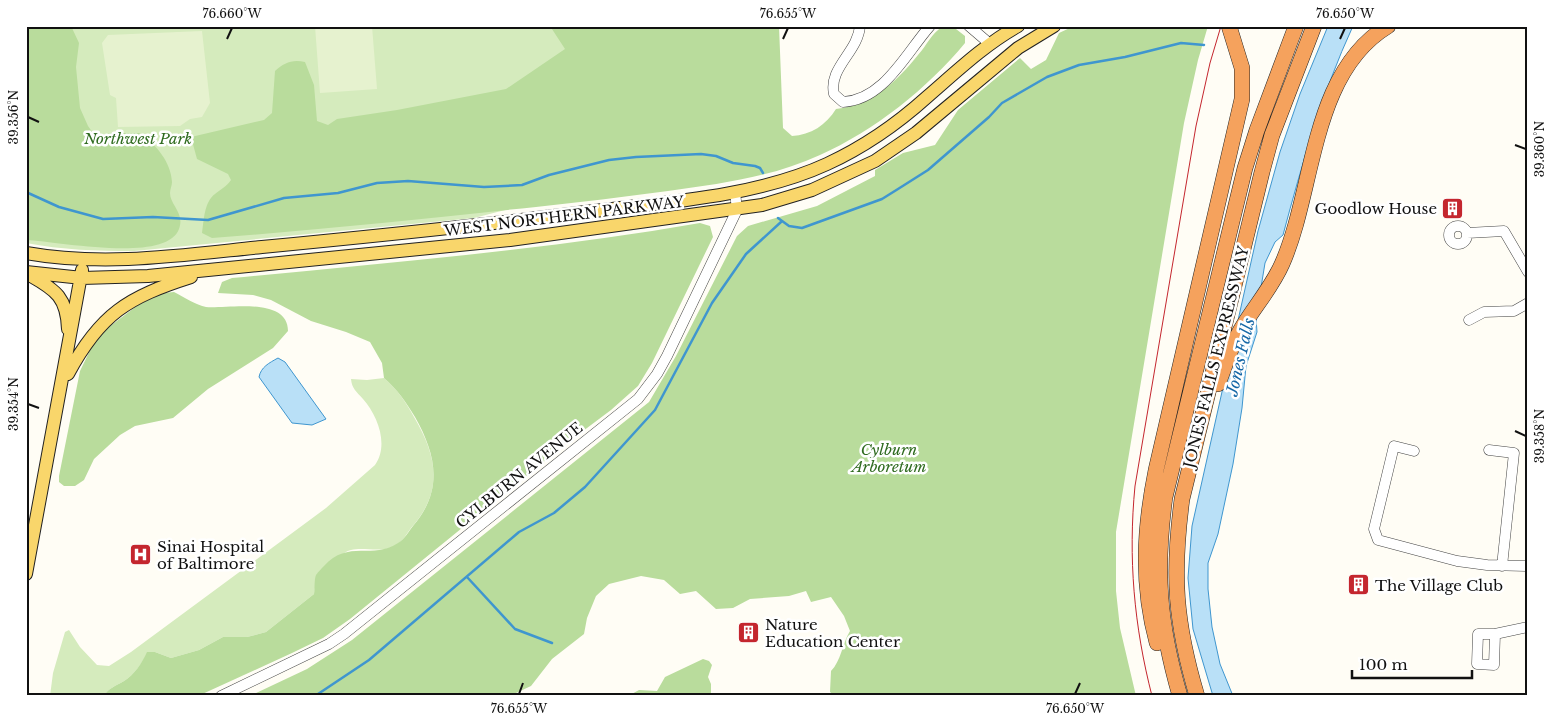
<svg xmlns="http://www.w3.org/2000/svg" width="1554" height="722" viewBox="0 0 1554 722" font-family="'Libre Baskerville',serif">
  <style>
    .green { fill: #d5ebbd }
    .forest { fill: #b9dc9c }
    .pitch { fill: #e6f2cf }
    .water { fill: #b9e0f7; stroke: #3f96cf }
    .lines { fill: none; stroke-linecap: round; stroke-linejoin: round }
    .stream { stroke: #3f96cf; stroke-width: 2.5 }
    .minor-casing { stroke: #444; stroke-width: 11 }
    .major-casing { stroke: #222; stroke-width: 14 }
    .highway-casing { stroke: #222; stroke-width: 16 }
    .minor { stroke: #fff; stroke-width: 10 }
    .major { stroke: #f9d66b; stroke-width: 12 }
    .highway { stroke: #f5a25d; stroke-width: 15 }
    .tram { stroke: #c4262e; stroke-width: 1 }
    .ticks { fill: none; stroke: #111; stroke-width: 2 }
    .labels { text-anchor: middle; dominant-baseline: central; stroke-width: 5; stroke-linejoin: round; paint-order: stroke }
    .park-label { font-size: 15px; font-style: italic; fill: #2f6b1f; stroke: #fff }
    .poi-label { font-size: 15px; fill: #111; stroke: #fff; text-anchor: start }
    .street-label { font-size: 15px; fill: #111; stroke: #fff }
    .water-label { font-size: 16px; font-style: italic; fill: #1768a6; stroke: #fff }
    .neatline { fill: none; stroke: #111; stroke-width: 2 }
    .ticks-label { font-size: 12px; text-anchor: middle; fill: #111 }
  </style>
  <rect width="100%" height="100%" fill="#fffdf5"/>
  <path class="green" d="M26,26H779L544,200L474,218L134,251C97,251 62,250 26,243Z
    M384,378C397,389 406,402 414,417C437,456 444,491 411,528C407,533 404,539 399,543C383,555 366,546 351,550C342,552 325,568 317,574L314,594L266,632L247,637H223L199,650L171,658L155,652H148C142,663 134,675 124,681C116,686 108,688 104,696H50L53,673L65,632L69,630L80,647L97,665L109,666L131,652L326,508L375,465C389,445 378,416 363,399C356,391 352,389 351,379L367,380Z"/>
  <path class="forest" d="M26,26L72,28L79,43L76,67L80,108L88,126L93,133L102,136L110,133H139C156,144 171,162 172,182C172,186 170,189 170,193C170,205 185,213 179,229C166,264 57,241 26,240Z
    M550,26H779L783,128L792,136C811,135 826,125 836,109C872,105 896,82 918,55C927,45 931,34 943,26L956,29L965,36V43C928,88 874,131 820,155C772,177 720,184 668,191C624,197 580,202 536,207C428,218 320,230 212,238L202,233C204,220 204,202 215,194C221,189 226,187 231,180L228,174L197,159L191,137L264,120L272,113L275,71C284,63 292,59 305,62L314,85L317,121L328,125L337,119L397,110L506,89L565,49Z
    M1074,26H1208L1198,60L1184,123L1116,532V591L1120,628L1136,696H835L830,692L831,671C841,661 842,644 850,631L844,616L831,597L811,602L806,591L789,596L750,599L733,608L716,609L696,591L680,594L664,580L641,576L609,584L596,596L587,618L584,634L552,659L531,686L516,693L494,696H250L307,669L352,640L649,402L676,356L737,236L748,226L817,206L875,176V170L903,153L935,145L958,110L1020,58L1031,69L1046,60L1059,33Z
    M700,223L710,226L713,237L652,363L638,386L611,410L563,446L350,619L323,638L292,653L198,696H104C108,688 116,686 124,681C134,675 142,663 147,652H155L171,658L199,650L223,637H247L266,632L314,594C315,588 314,580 316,575C318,572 322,568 324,566C348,539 373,560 398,543C404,540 409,531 413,526C444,490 436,454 415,417C406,402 397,389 384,378L382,363L370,342L346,332L311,321L271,300L253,295L218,293L222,282L232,278C388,263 545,250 700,223Z
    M174,292C184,297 196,305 206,307C226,309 288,296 288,331L273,348L208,389L173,418L135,426L120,435L94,459L84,480L75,486H64L59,482V476L80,371L97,336L138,305L163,293Z
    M703,659L709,661L712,665L708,677L711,684V696H628L639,690L657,691L665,677Z"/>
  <path class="pitch" d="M315,26H372L377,89L320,93Z
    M202,31L210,103L202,117L190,119L180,126L118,127L116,98L110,95L102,43L108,35Z"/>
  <path class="water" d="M1328,26H1353C1322,93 1302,164 1283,235L1275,242L1265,263L1256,318L1257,332L1246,366L1242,408L1233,464L1218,534L1208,563V589L1212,627L1220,664L1233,696H1213L1193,629L1188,578L1192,526L1258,231L1280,152L1300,94Z
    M278,358L285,362L326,419L312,425L292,423L259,377C261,367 269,363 278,358Z"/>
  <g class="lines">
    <path class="stream" d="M26,192L59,207L103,219L153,217L208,220L284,198L338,193L377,183L408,181L484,187L522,185L549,175L609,160L636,157L701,154L716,156L733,163L755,166L760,168L763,173
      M778,218L789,226L802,228L882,199L898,189L928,170L989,117L1002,103L1047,77L1079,65L1125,57L1181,43L1204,45
      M467,577L515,629L552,643
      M315,696L369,660L519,532L554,513L585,487L655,410L712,303L746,254L781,222"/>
    <defs>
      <path id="minor" d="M860,26C858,52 828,68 834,94L843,102C884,100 906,53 930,26
        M969,26L990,44
        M1449 235a9 9 0 1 1 18 0a9 9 0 1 1-18 0Z
        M1467,233L1504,231L1528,272
        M1469,320L1484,312L1514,311L1528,303
        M1489,450L1514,453L1502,566
        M1414,451L1394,446L1374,529L1378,540L1457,561L1487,565L1528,566
        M1495,634L1494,665L1477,664L1478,634H1495L1528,627
        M221,696L329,644L344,634L638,399L657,374L667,356L737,210L735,192"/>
      <path id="major" d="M26,253C105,267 183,255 262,247C365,237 467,227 570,214C653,203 751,199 827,164C864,147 897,124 927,97C956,72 984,45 1018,26
        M26,272L82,278L148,276L510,240L762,205L812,190L875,161L916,133L1018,48L1054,26
        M31,276C56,290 67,298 68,329
        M68,374C100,314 128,297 191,277
        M26,574L82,270"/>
      <path id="highway" d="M1218,384C1225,366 1230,348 1240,331C1253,308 1271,289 1282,264C1315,190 1310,73 1388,26
        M1157,643C1141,584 1144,529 1156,470L1242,99V68L1229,26
        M1180,696C1159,624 1155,571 1165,497L1245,168L1257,130L1296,26
        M1197,696C1175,622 1172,575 1182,499L1262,172L1272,135L1314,26"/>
    </defs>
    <use href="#minor" class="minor-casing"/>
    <use href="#major" class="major-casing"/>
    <use href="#highway" class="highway-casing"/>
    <use href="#minor" class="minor"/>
    <use href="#major" class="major"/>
    <use href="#highway" class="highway"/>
    <path class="tram" d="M1152,696C1134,626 1128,558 1135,486L1196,126L1210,63L1221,26"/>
  </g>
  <path class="ticks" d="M227,39L232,28M783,39L788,28M1340,39L1345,28M28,117L39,122M1515,145L1526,149M28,404L39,408M1515,431L1526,436M519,694L523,683M1075,694L1080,683"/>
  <defs>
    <symbol id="building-square" viewBox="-11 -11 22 22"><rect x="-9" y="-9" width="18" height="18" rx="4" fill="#c4262e" stroke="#fff"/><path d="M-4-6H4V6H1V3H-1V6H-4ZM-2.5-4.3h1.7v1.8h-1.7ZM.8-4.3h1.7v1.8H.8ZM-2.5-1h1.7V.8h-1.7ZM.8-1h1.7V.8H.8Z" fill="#fff"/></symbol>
    <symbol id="hospital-square" viewBox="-11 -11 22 22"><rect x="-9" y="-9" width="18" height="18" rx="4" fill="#c4262e" stroke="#fff"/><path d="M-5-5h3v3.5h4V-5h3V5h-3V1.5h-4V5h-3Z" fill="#fff"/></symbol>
  </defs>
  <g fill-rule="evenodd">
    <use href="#building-square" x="1440" y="196" width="25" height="25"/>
    <use href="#hospital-square" x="128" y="542" width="25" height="25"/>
    <use href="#building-square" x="1346" y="572" width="25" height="25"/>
    <use href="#building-square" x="736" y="620" width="25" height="25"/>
  </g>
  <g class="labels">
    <g class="park-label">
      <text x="138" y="138">Northwest Park</text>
      <text x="889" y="449">Cylburn<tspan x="889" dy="17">Arboretum</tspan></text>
    </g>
    <g class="poi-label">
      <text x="1437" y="208" text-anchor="end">Goodlow House</text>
      <text x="157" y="546">Sinai Hospital<tspan x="157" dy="17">of Baltimore</tspan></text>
      <text x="1375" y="585">The Village Club</text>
      <text x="765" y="624">Nature<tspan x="765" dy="17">Education Center</tspan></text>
    </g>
    <g class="street-label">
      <text transform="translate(564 216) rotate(-7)">WEST NORTHERN PARKWAY</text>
      <text transform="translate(1216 357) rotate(-76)">JONES FALLS EXPRESSWAY</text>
      <text transform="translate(519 475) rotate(-39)">CYLBURN AVENUE</text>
    </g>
    <g class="water-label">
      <text transform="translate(1240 357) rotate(-77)">Jones Falls</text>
    </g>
  </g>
  <rect width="1554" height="722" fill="none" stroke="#ffffff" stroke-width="55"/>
  <path d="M1352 670v8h120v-8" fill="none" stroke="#111111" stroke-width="2.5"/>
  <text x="1359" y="670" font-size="15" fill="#111111" stroke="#ffffff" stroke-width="4" paint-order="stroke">100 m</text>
  <rect x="28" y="28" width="1498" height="666" class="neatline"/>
  <g class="ticks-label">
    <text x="232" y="18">76.660°W</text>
    <text x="788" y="18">76.655°W</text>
    <text x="1345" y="18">76.650°W</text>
    <text transform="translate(14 117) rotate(-90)" y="4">39.356°N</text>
    <text transform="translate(1540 149) rotate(-90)" y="4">39.360°N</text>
    <text transform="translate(14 404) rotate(-90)" y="4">39.354°N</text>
    <text transform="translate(1540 436) rotate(-90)" y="4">39.358°N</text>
    <text x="519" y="713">76.655°W</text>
    <text x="1075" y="713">76.650°W</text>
  </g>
</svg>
